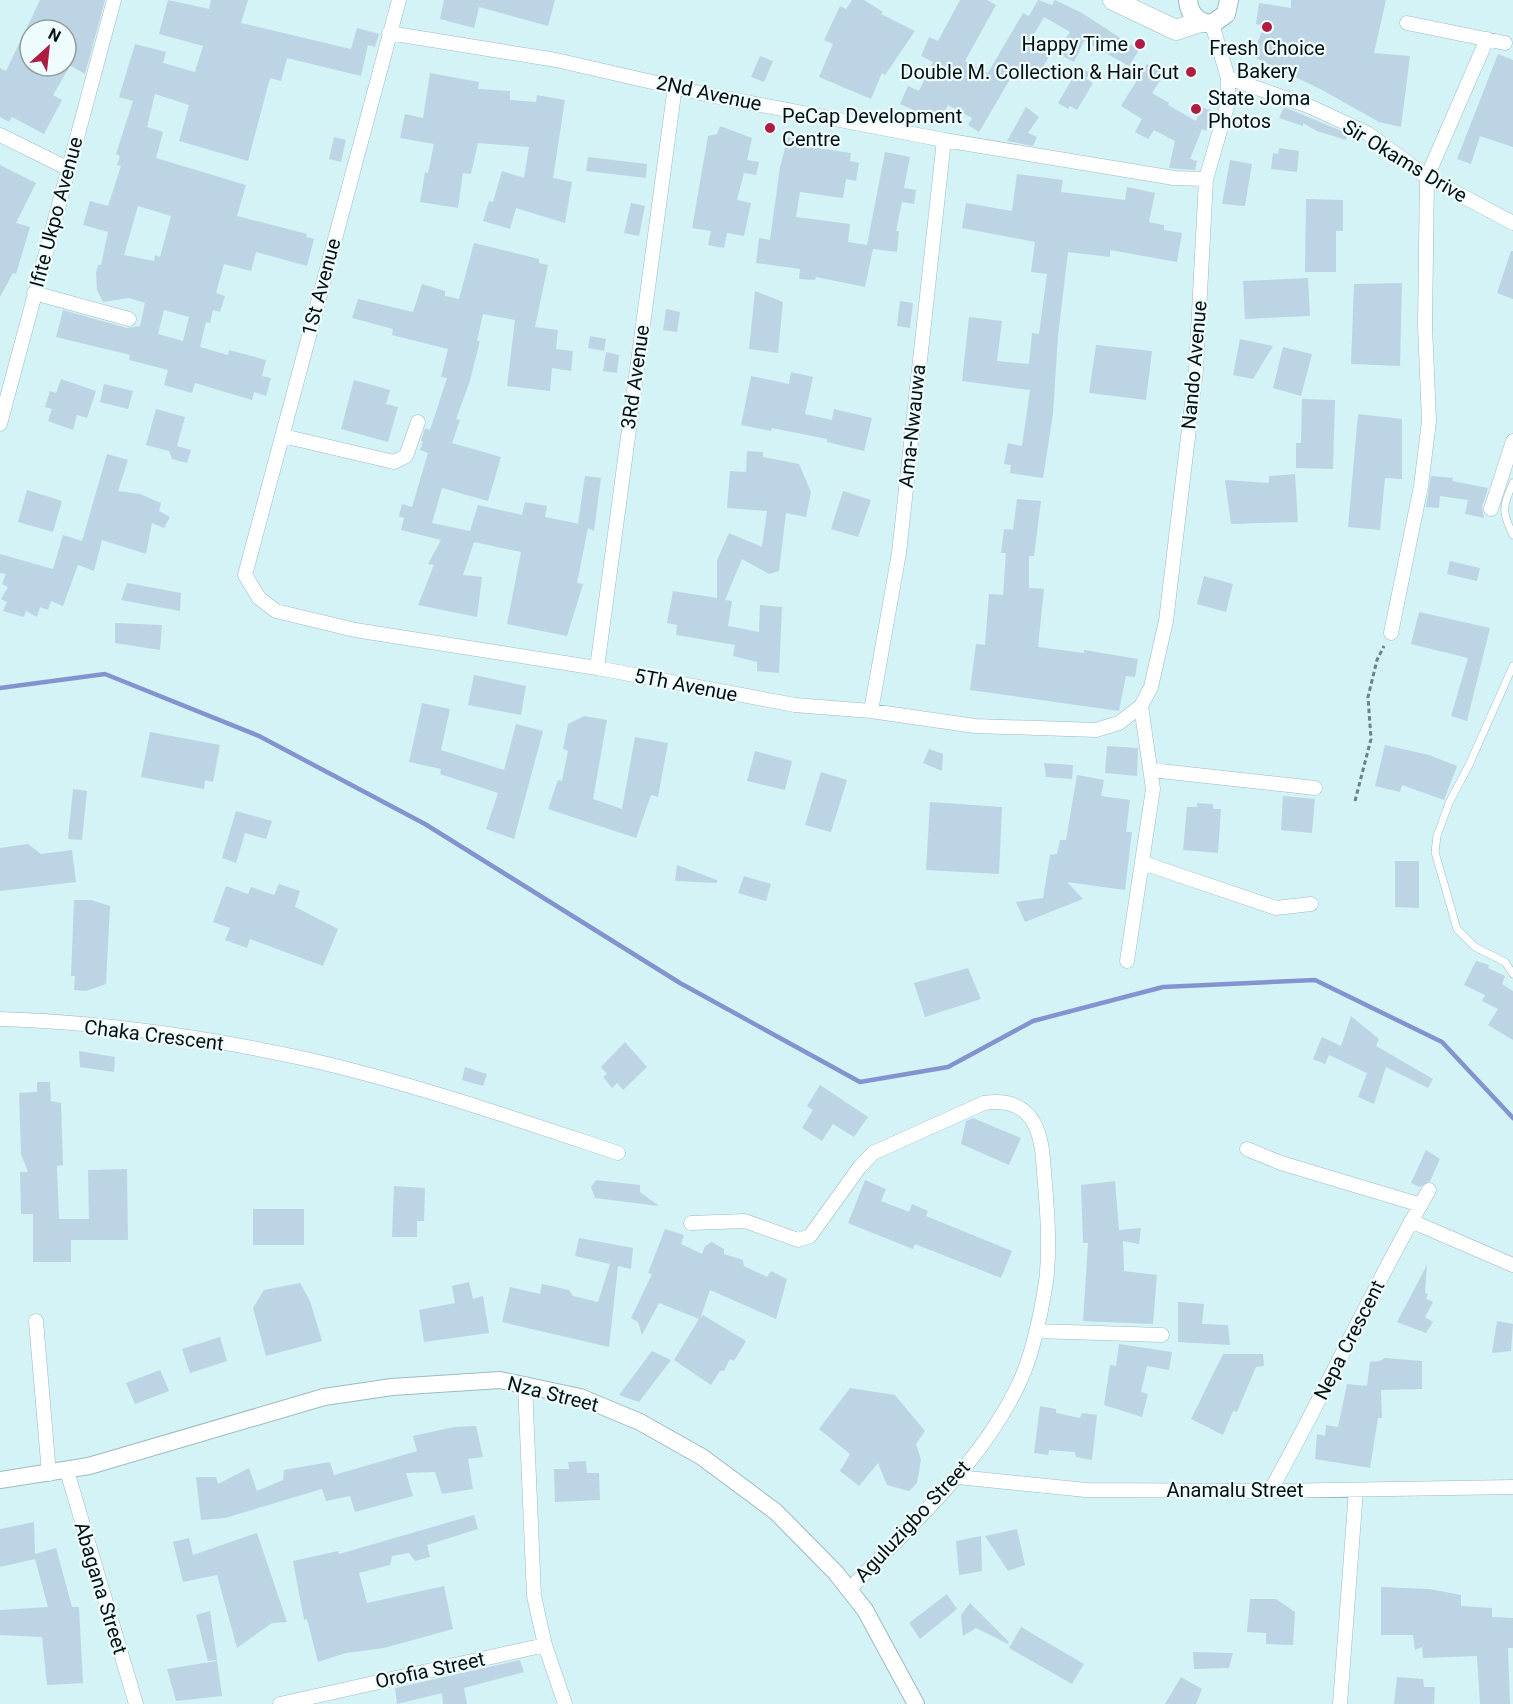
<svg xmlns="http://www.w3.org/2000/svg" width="1513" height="1704" viewBox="0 0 1513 1704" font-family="Roboto,sans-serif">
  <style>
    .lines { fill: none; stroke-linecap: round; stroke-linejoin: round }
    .stream { stroke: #8493cf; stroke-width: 4.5 }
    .building { fill: #bdd4e4; fill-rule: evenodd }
    .service-casing { stroke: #9dbbbf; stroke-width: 8 }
    .minor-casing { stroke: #9dbbbf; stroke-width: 15 }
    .tertiary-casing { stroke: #9dbbbf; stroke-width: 18 }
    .secondary-casing { stroke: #9dbbbf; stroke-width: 20 }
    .primary-casing { stroke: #9dbbbf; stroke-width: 21 }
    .path { stroke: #6d8285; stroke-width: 3; stroke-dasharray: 4.5 3; stroke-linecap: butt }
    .service { stroke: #fff; stroke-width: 7 }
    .minor { stroke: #fff; stroke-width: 14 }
    .tertiary { stroke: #fff; stroke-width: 16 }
    .secondary { stroke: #fff; stroke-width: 18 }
    .primary { stroke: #fff; stroke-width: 20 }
    .poi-dot { fill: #af1c42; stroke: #effcfd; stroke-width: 2 }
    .labels { text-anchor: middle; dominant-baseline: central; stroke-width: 4.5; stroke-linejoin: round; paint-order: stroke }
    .poi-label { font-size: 20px; fill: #051011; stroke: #effcfd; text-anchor: end }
    .street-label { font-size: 20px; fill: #051011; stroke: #effcfd }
  </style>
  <rect width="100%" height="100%" fill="#d3f3f7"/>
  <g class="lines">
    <path class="stream" d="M0,688L105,674L259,736L425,824L680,983L860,1082L948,1067L1033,1021L1163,987L1315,980L1442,1042L1513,1118"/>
  </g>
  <path class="building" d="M40,0H105L85,74L66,63V30H30V66H70L53,95L62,100L44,134L12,117L9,122L0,117V68L6,71Z
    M168,0L209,9L211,0H248L241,23L351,49L357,28L379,34L375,47L368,45L361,76L287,58L281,81L270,78L248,161L179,141L189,105L155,94L147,127L163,132L156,158L246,185L237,216L307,234L306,237L314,239L307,266L256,252L251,271L224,264L216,293L225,296L220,312L213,310L210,323L206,322L200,347L228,355L229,350L266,360L262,376L271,378L266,396L254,392L252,400L195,383L192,393L164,385L168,370L129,360L130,355L56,337L63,310L127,328L140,326L145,303L129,298L103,302L97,290L96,273L98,265H101L108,232L83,225L90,201L108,206L121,166L117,165L120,156L116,154L133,101L119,97L135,44L166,52L163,63L195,72L203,46L159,34ZM138,206L171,216L160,257L155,255L154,261L124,255ZM164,310L189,317L183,341L158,334Z
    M444,0H555L548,26L479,7L474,28L440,19Z
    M852,0H864L883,12L881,14L915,31L885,75L882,73L871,99L819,77L833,44L824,40L840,6L846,9Z
    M960,0H987L996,5L965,61L988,73L1023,13L1029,16L1038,0L1052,5L1055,0L1082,13L1139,50L1129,66L1084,41L1074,62L1057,53L1070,32L1044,17L1031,39L1052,51L1036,80L1016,69L979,132L968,125L972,118L948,105L940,122L900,104L908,86L919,91L933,62L921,56L929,37L938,41Z
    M1291,0H1386L1374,53L1410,56L1401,127L1379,122L1322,90L1252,56L1264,26L1256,24L1259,3L1291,8Z
    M1498,54L1513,60V147L1480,136L1471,164L1457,159Z
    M760,56L773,61L764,82L751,77Z
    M1147,64L1164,74L1152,93L1169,103L1168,105L1196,121L1201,107L1213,111L1206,131L1202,129L1190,159L1197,161L1195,170L1169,168L1175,141L1154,130L1148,139L1135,132L1142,119L1121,106Z
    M1079,67L1090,73L1086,79L1093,83L1077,110L1070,106L1068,109L1058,103Z
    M430,73L479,82L478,89L510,91V100L536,102L537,95L565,100L553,178L572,182L565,223L516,208L510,229L483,221L489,201L493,202L502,171L524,178L529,147L478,143L471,174L463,173L458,208L420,202L425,172L428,173L434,144L400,138L405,114L423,118Z
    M1026,107L1039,117L1028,133L1037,137L1033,146L1007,141Z
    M1284,107L1344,132L1348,135L1346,140L1317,131L1303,123V126L1279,118Z
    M720,126L752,138L747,160L759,162L756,175L744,173L737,200L751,203L744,236L727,233L724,248L708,245L711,231L692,228L708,136L717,134Z
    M334,137L346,140L341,162L329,159Z
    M788,137L810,142L809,147L851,153L850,161L859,163L856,181L846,179L843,198L800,192L796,217L850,224L848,242L867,245L885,152L910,157L904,188L916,190L914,204L902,202L896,231H899L897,252L873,249L865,287L816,277L815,280L799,279L800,269L756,263L759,238L770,240L780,167Z
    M1279,148L1299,151L1297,172L1271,169L1273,153L1278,154Z
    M588,157L647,164L646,178L586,171Z
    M1230,160L1252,164L1245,206L1222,204Z
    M0,165L36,183L16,223L30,227L16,274L13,273L0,297Z
    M1017,174L1063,180L1061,192L1125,200L1127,187L1155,193L1149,222L1164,225V230L1182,233L1177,262L1110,250V257L1068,252L1058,336L1053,414L1043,478L1010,473L1011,465L1004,464L1008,443L1022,446L1030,390L962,381L969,317L1002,321L997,361L1029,364L1032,333L1039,334L1047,274L1031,272L1035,242L962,228L966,203L1012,211Z
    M1306,199L1343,200V231H1336V272H1305Z
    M631,203L645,206L639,236L624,233Z
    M474,243L539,259V263L548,265L535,327L558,330L556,349L573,351L571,371L552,368L550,391L507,386L515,320L483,314L477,341H480L469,384L456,419L460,420L452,443L501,457L488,501L442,488L432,523L470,531L478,505L522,515L525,502L547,506L545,517L580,524L578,523L585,476L601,478L594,531L588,528L577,583L583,584L567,636L507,624L521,552L474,542L463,575L482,577L477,617L418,605L434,565L428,564L441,540L401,530L404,518L399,516L402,504L412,507L428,453L420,450L423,442L421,441L425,428L430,430L447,378L441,377L448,349L392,335L393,329L352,318L358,299L413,312L422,284L445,291V296L459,299Z
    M1511,251H1513V299L1497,293Z
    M1308,278L1310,316L1245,319L1243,281Z
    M1402,283L1400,366L1351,364L1354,284Z
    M755,291L783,302L778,353L749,349Z
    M900,301L913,303L910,328L897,326Z
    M666,309L680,312L677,332L663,330Z
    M590,336L606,339L604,351L588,348Z
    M1240,339L1273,346L1253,379L1233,375Z
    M1096,345L1152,351L1146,400L1089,393Z
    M1283,347L1312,354L1301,396L1273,388Z
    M606,352L619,355L617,373L603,371Z
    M791,372L813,377L805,414L832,420L834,409L872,418L864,451L827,442V439L772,428L771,431L741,425L751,376L789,384Z
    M61,379L96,391L87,418L77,415L73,430L48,421L52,409L45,407L50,391L56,393Z
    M354,380L390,390L386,404L398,407L388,442L341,429Z
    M104,384L133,391L128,409L100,402Z
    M1302,399L1335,400L1333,469L1296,468V443H1301Z
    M156,409L185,417L177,446L191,450L187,463L172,459L169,451L146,445Z
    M1358,414L1402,419V479L1385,478L1380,530L1348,527Z
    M747,451L763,452V457L799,464L811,492L806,517L786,513L779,571L769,574L742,559L725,600L732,601L728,626L759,632L760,605L782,607L779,673L757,671V662L733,656L735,645L676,635L677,625L667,623L673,591L717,598V560L729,533L762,547L767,511L727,508L730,471L746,472Z
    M107,454L128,460L118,491L140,494L161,503L159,511L170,517L164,528L152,523L146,554L102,540L94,571L78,565L63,606L51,601L48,610L40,607L37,617L26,611L24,617L3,611L7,602L1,599L8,587L2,584L6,574L0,573V554L53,569L63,535L82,541Z
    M1295,474L1298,522L1231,524L1225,480L1269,483V476Z
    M1431,476L1453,478L1452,481L1488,488L1482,507L1484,518L1465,514L1468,500L1440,496L1439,508L1426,507Z
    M27,490L62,501L53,532L18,522Z
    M843,491L871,500L858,537L831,529Z
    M1017,499L1041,501L1034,556H1029V588L1044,589L1038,647L1084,653V650L1138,659L1135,677L1126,676L1119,711L970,690L976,644L985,645L989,594L1003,595L1006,553H1001L1004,529L1013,530Z
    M1450,561L1480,568L1477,581L1447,574Z
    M1204,576L1233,584L1226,612L1197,604Z
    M127,583L181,593L180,611L121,600Z
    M1419,612L1490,628L1467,721L1451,716L1468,658L1411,644Z
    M115,623L162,625L160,650L115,643Z
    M474,675L526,686L521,715L468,705Z
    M422,703L450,709L441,750L504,770L516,724L543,731L514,839L486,829L498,793L440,774L441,769L409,762Z
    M584,716L607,720L593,799L622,809L635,737L668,743L658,797L651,795L636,838L548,809L558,780L562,781L568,751L563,749L568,724Z
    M150,732L220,745L213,782L205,780L204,789L141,777Z
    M1385,745L1429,755L1457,766L1444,800L1402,785L1400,792L1375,786Z
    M1107,746L1138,748L1137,776L1105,773Z
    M929,749L943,754L942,771L923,763Z
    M755,751L792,761L785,790L747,781Z
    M1044,763L1073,765L1072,779L1046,777Z
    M821,772L847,780L831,832L805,825Z
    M1077,775L1104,780L1101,796L1130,800L1126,832H1132L1125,890L1067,882L1083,899L1025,922L1016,902L1043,898L1050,855L1057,854L1060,840H1066Z
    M73,789L87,791L82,840L68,839Z
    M1283,796L1315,799L1312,833L1281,830Z
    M930,802L1002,807L999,874L926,870Z
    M1197,803L1213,804V809H1221L1218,853L1183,850L1187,807H1197Z
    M236,811L272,821L266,839L245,833L236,863L222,858Z
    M28,844L41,854L72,850L76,882L0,891V848Z
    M1395,861H1419V908L1395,907Z
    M677,865L717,880V883L675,881Z
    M744,876L771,884L766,901L738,893Z
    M279,884L300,891L295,907L338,929L323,966L250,939L247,948L225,940L230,928L213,922L226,886L248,894L251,887L274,895Z
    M74,900H91L110,906L106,984L86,991L74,990L75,976H71Z
    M1476,961L1489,965L1488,968L1505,976L1502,984L1513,991V1040L1488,1025L1498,1009L1482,1001L1485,995L1464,985Z
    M968,968L981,999L925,1017L914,983Z
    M1351,1016L1379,1039L1376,1046L1433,1079L1428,1088L1386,1067L1374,1104L1358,1097L1367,1073L1329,1055L1325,1064L1313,1059L1322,1037L1341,1046Z
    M625,1042L647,1067L623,1090L617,1083L612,1088L603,1077L607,1074L601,1067Z
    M79,1051L115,1057L114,1072L80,1067Z
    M465,1067L487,1074L483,1086L462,1080Z
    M37,1082H50L51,1101L61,1103L63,1165L57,1166L59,1219H89L88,1170L127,1169L128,1240H71V1262H33V1214H21L20,1172H28L21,1154L19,1093L37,1092Z
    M820,1085L868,1117L854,1137L833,1124L822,1141L802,1128L813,1110L807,1106Z
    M973,1118L1021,1138L1009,1165L961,1144L966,1121Z
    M1426,1150L1440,1159L1430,1181L1420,1187L1411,1183Z
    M596,1180L640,1185V1192L659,1206L595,1198L591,1187Z
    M865,1180L886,1189L881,1201L909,1212L912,1204L928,1211L926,1216L1012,1251L1001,1278L915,1244L913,1249L848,1223Z
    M1115,1181L1119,1230L1141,1228L1139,1244L1123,1241L1124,1271L1157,1275L1153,1324L1083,1321L1088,1243H1083L1081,1185Z
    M394,1186L425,1188L424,1221H417V1237H392Z
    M253,1209H304V1245H253Z
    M665,1229L684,1235L681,1244L702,1254L705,1246L712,1242L724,1249V1254L743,1260L744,1266L767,1277L771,1271L787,1279L776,1319L710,1290L700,1319L703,1315L746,1341L734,1361L730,1359L724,1371H720L711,1385L674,1360L699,1319L659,1303L642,1335L638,1322L631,1318L652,1274L648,1273Z
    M579,1238L633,1248L631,1269L618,1266L609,1347L502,1322L510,1287L540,1294L542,1284L569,1290L573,1296L598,1302L610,1264L575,1256Z
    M1427,1265L1425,1293L1428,1294L1426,1299L1433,1302L1425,1317L1433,1322L1426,1333L1397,1322Z
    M469,1282L473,1299L483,1296L489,1333L424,1342L419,1310L455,1303L452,1286Z
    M300,1283L310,1301L322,1341L266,1356L253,1308L264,1290Z
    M1178,1302L1204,1304L1202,1324L1228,1325L1230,1345L1178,1342Z
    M1497,1321L1513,1324L1511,1351L1492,1353Z
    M220,1337L227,1361L190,1373L182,1349Z
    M1119,1344L1172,1352L1169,1370L1147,1366L1141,1392L1148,1394L1142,1417L1104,1405L1110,1365L1116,1366Z
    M652,1351L671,1360L639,1402L619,1395Z
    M1223,1354H1263L1264,1366L1256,1367L1237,1412L1233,1411L1223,1435L1191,1419Z
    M1385,1358L1422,1361V1389L1381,1390L1382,1418H1378L1370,1468L1315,1459L1317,1434L1325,1436L1326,1425L1338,1427L1347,1384L1367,1386L1370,1362L1380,1361Z
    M160,1370L169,1391L135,1404L126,1383Z
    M850,1388L895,1395L925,1431L916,1444L921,1460L917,1483L909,1491L887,1485L878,1463L859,1486L840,1471L850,1454L819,1429Z
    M1040,1406L1056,1409V1413L1080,1418L1082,1413L1097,1415L1092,1460L1076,1457L1075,1452L1049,1450L1048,1455L1034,1453Z
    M476,1426L483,1457L468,1459L473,1489L442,1494L435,1472L406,1473L413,1496L355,1512L350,1496L326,1501L322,1489L225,1518L201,1520L196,1477H216L218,1484L249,1468L257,1491L283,1480L284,1470L330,1462L334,1475L417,1451L413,1436L454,1427Z
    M586,1461L587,1473H599L600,1500L555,1502L554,1469H569L568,1462Z
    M474,1515L478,1529L427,1545L430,1557L415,1561L409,1553L392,1556L390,1565L359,1573L367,1603L444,1586L453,1629L384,1648L346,1653L318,1662L307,1619L304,1620L293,1561L338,1551L339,1554Z
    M34,1522L35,1554L56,1548L72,1607H79L83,1683L47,1685L42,1637L0,1635V1610L48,1607L35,1559L0,1567V1529Z
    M1017,1529L1025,1565L1008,1571L985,1536Z
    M257,1533L287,1622L272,1623L237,1648L217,1575L183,1582L173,1542L189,1538L193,1555Z
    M981,1536L982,1571L959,1575L956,1541Z
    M1381,1587L1429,1589L1461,1595V1606L1492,1608V1617L1513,1618V1648H1508L1510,1704H1480L1477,1656L1423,1658L1422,1647L1415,1650L1413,1635H1381Z
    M947,1594L957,1609L920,1639L909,1623Z
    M1250,1599H1276L1295,1612L1293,1645L1266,1644V1633L1247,1632Z
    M970,1603L1009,1642L1008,1644L976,1628L963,1636L961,1615Z
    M210,1611L217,1660L208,1661L196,1615Z
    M1021,1627L1084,1664L1072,1684L1009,1648Z
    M1193,1652L1233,1653L1229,1668L1194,1669Z
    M520,1660L524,1672L464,1688L467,1704H443L442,1693L397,1704L395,1688Z
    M217,1661L222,1696L176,1701L167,1669Z
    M1181,1677L1202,1689L1196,1704H1165Z
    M1397,1677L1423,1679L1424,1687H1435L1434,1704H1394Z"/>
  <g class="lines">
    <defs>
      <path id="service" d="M1513,483C1502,507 1502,512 1513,535
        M1513,666L1469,765L1449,803L1437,836L1435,852L1457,929L1475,947L1505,962L1513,974"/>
      <path id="minor" d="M399,0L245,575L259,598L276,611L355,630L597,668L795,705L871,711L975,726L1096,730L1119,723L1141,706L1151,687L1166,621L1196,370L1206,179L1228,103V78L1212,24
        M1407,23L1505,43
        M389,33L556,60L709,95L944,140L1174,178L1206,179
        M1228,78L1311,107L1367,133L1427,177L1513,223
        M0,135L67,168
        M34,293L129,319
        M0,424L114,0
        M283,436L394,462L406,456L418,422
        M1491,509L1513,441
        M1391,633L1421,486L1429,421L1425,326L1427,177L1487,39
        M597,668L675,86
        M871,711L899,553L944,140
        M1151,770L1315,788
        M1143,863L1276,908L1311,904
        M1127,961L1153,789L1141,706
        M0,1019C102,1022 206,1037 306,1059C412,1083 516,1119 618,1153
        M1247,1149L1281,1163L1421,1205
        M1411,1221L1513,1265
        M691,1223L745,1221L798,1240L810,1236L859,1168L873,1153L984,1103C1025,1097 1040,1121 1043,1159C1046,1199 1051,1241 1046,1282C1041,1313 1034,1350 1021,1379C983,1463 911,1524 849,1590
        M36,1321L49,1474
        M1036,1331L1162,1335
        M525,1384L534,1596L545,1645L565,1704
        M67,1471L136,1704
        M958,1477L1086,1490L1270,1491L1513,1487
        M1270,1491C1326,1392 1372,1288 1429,1190
        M280,1704L545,1645
        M1340,1704L1356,1490"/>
      <path id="tertiary" d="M0,1480L89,1466L324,1397L392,1387L500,1380L580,1397L640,1422L702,1457L776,1512L836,1573L865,1610L916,1704"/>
      <path id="secondary" d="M1188,0C1189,14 1197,23 1212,24L1226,14L1229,0"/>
      <path id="primary" d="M1113,0L1176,30L1200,22"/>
    </defs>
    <use href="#service" class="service-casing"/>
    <use href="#minor" class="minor-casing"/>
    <use href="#tertiary" class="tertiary-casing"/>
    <use href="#secondary" class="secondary-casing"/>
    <use href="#primary" class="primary-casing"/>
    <path class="path" d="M1355,801L1371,739L1368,697L1377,660L1384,646"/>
    <use href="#service" class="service"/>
    <use href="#minor" class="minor"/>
    <use href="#tertiary" class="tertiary"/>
    <use href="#secondary" class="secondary"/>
    <use href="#primary" class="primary"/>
  </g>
  <g class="poi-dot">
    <circle cx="1267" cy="27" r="6"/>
    <circle cx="1140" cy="44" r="6"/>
    <circle cx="1191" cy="72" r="6"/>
    <circle cx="1196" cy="109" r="6"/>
    <circle cx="770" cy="128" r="6"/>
  </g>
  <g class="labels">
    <g class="poi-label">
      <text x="1128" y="44">Happy Time</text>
      <text x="1267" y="48" text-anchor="middle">Fresh Choice<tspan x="1267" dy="23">Bakery</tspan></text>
      <text x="1179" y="72">Double M. Collection &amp; Hair Cut</text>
      <text x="1208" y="98" text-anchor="start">State Joma<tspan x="1208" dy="23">Photos</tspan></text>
      <text x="782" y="116" text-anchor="start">PeCap Development<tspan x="782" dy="23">Centre</tspan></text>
    </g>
    <g class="street-label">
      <text transform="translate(709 93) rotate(12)">2Nd Avenue</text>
      <text transform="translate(1405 161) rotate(31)">Sir Okams Drive</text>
      <text transform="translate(56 212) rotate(-75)">Ifite Ukpo Avenue</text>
      <text transform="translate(321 287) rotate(-75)">1St Avenue</text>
      <text transform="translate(1194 365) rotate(-85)">Nando Avenue</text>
      <text transform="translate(635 377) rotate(-82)">3Rd Avenue</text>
      <text transform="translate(912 426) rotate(-84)">Ama-Nwauwa</text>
      <text transform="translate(686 685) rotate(11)">5Th Avenue</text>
      <text transform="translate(154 1035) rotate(7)">Chaka Crescent</text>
      <text transform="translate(1349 1340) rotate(-63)">Nepa Crescent</text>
      <text transform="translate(553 1394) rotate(14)">Nza Street</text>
      <text x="1235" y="1490">Anamalu Street</text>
      <text transform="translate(912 1521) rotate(-47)">Aguluzigbo Street</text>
      <text transform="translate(101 1588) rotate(73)">Abagana Street</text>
      <text transform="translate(430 1670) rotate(-12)">Orofia Street</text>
    </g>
  </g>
  <g transform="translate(48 48) rotate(27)"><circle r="28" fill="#effcfd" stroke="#919e9f" stroke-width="1.5"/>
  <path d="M0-4.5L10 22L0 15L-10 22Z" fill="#af1c42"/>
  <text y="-9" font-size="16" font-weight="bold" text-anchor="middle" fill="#051011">N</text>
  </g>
</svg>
